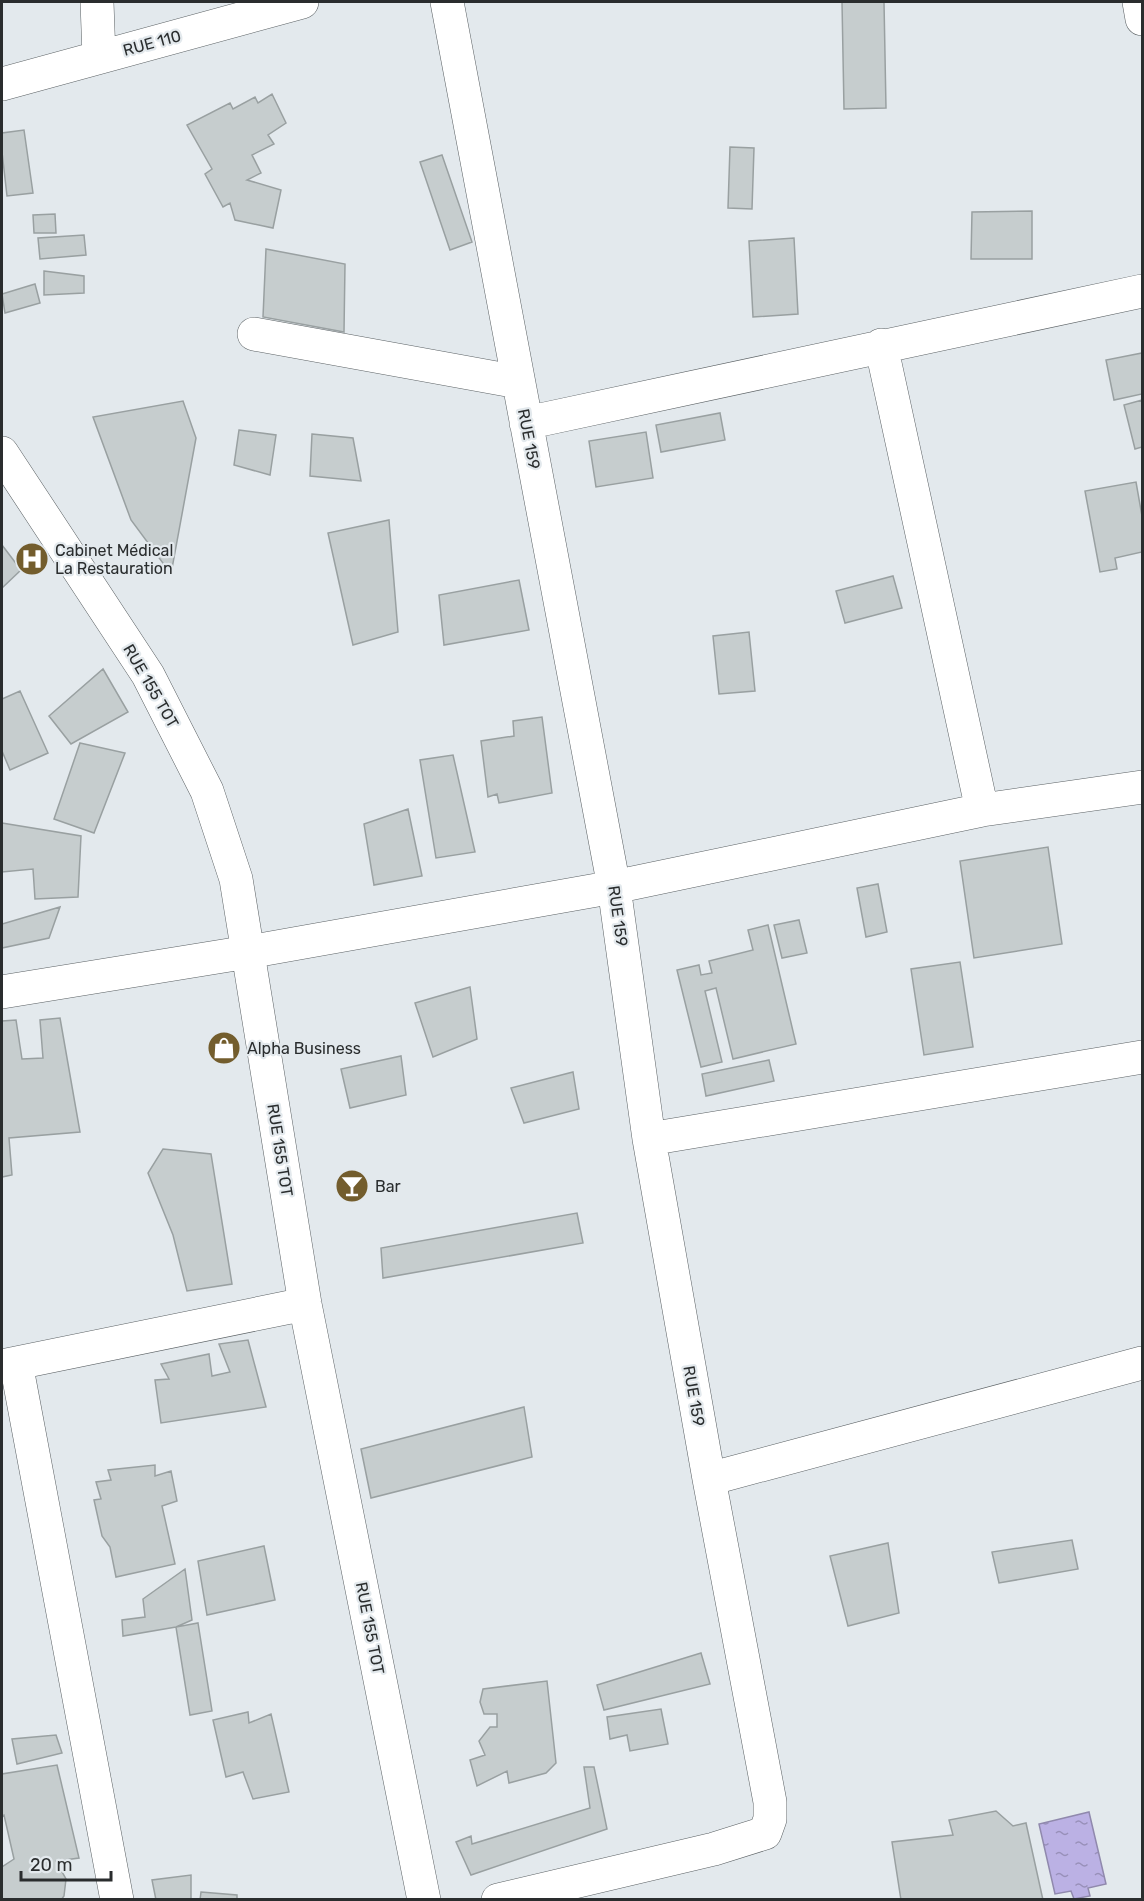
<svg xmlns="http://www.w3.org/2000/svg" width="1144" height="1901" viewBox="0 0 1144 1901" font-family="Rubik,sans-serif">
  <style>
    .water { fill: url(#water-ripples); stroke: #9089ad; stroke-width: 1.5 }
    .building { fill: #c6cdce; stroke: #99a0a1; stroke-width: 1.5 }
    .lines { fill: none; stroke-linecap: round; stroke-linejoin: round }
    .minor-casing { stroke: #5b6164; stroke-width: 34 }
    .minor { stroke: #fff; stroke-width: 33 }
    .labels { text-anchor: middle; dominant-baseline: central; stroke-width: 4.5; stroke-linejoin: round; paint-order: stroke }
    .street-label { font-size: 16px; fill: #2a2d2e; stroke: #e3e9ed }
    .poi-label { font-size: 16px; fill: #2a2d2e; stroke: #e3e9ed; text-anchor: start }
  </style>
  <defs>
    <pattern id="water-ripples" width="26" height="14" patternUnits="userSpaceOnUse" patternTransform="scale(1.5)"><rect width="26" height="14" fill="#bbb1e4"/><path d="M2 4q2-2 4 0t4 0M15 11q2-2 4 0t4 0" fill="none" stroke="#9890b9"/></pattern>
  </defs>
  <rect width="100%" height="100%" fill="#e3e9ed"/>
  <path class="water" d="M1089,1812L1106,1884L1088,1888L1090,1896L1074,1899L1071,1891L1055,1894L1039,1824Z"/>
  <path class="building" d="M842,2H884L886,108L844,109Z
    M272,94L286,123L268,135L274,144L252,155L261,173L247,180L281,190L273,228L235,220L230,203L223,207L205,174L212,169L187,125L230,103L233,109L255,97L258,103Z
    M24,130L33,193L7,196L2,152V133Z
    M730,147L754,148L752,209L728,208Z
    M442,155L472,242L450,250L420,162Z
    M1032,211V259H971L972,212Z
    M55,214L56,233H34L33,215Z
    M84,235L86,255L40,259L38,238Z
    M794,238L798,314L753,317L749,241Z
    M266,249L345,264L344,332L263,317Z
    M44,271L84,276V293L44,295Z
    M35,284L40,303L5,313L2,294Z
    M1142,353V394L1114,400L1106,360Z
    M1142,400V447L1135,449L1124,405Z
    M183,401L196,438L171,574L131,520L93,417Z
    M720,413L725,440L661,452L656,425Z
    M239,430L276,435L270,475L234,465Z
    M646,432L653,478L596,487L589,441Z
    M312,434L353,438L361,481L310,476Z
    M1136,482L1142,516V552L1115,558L1117,569L1100,572L1085,491Z
    M389,520L398,632L353,645L328,533Z
    M2,545L21,570L2,588Z
    M893,576L902,608L845,623L836,591Z
    M519,580L529,630L444,645L439,595Z
    M749,632L755,691L719,694L713,636Z
    M103,669L128,712L71,744L49,716Z
    M20,691L48,753L10,770L2,751V699Z
    M542,717L552,793L499,803L497,794L488,797L481,741L514,736L513,721Z
    M80,743L125,753L94,833L54,819Z
    M453,755L475,852L436,858L420,760Z
    M408,809L422,876L374,885L364,824Z
    M2,823L81,836L78,897L35,899L33,869L2,872Z
    M1048,847L1062,944L974,958L960,861Z
    M878,884L887,932L866,937L857,888Z
    M60,907L49,938L2,948V924Z
    M799,920L807,953L782,958L774,925Z
    M768,925L796,1044L733,1059L716,988L705,991L722,1062L701,1067L677,970L699,965L701,975L712,973L709,961L753,950L748,930Z
    M960,962L973,1047L924,1055L911,969Z
    M470,987L477,1039L433,1057L415,1003Z
    M60,1018L80,1132L9,1138L12,1175L2,1177V1021L16,1020L22,1059L43,1058L40,1020Z
    M401,1056L406,1095L350,1108L341,1069Z
    M769,1060L774,1081L706,1096L702,1074Z
    M573,1072L579,1109L524,1123L511,1088Z
    M163,1149L211,1154L232,1284L187,1291L173,1235L148,1173Z
    M577,1213L583,1243L383,1278L381,1248Z
    M248,1340L266,1407L161,1423L155,1380L169,1379L161,1364L209,1354L212,1376L230,1372L219,1344Z
    M524,1407L532,1457L371,1498L361,1449Z
    M155,1465V1476L171,1471L177,1501L162,1506L175,1564L116,1577L110,1547L102,1536L94,1500L101,1499L96,1482L111,1480L108,1470Z
    M1072,1540L1078,1569L999,1583L992,1552Z
    M888,1543L899,1613L848,1626L830,1556Z
    M264,1546L275,1600L207,1615L198,1561Z
    M185,1569L192,1620L176,1627L123,1636L122,1620L145,1617L143,1599Z
    M198,1623L212,1711L190,1715L176,1627Z
    M701,1653L710,1684L604,1710L597,1685Z
    M547,1681L556,1763L546,1773L509,1783L507,1771L477,1786L470,1760L485,1755L479,1741L490,1727H497V1714H484L480,1702L483,1689Z
    M661,1709L668,1744L630,1751L627,1735L610,1739L607,1717Z
    M248,1712L249,1723L271,1714L289,1792L253,1799L243,1772L226,1777L213,1720Z
    M56,1735L62,1753L17,1764L12,1739Z
    M57,1765L79,1858L56,1861L66,1879L64,1896L61,1900H2V1867L14,1859L4,1815L2,1816V1774Z
    M584,1767H594L607,1829L471,1875L456,1842L471,1836L472,1844L590,1808Z
    M996,1811L1013,1826L1026,1823L1043,1900H901L892,1842L953,1835L949,1820Z
    M191,1875V1900H156L152,1880Z
    M201,1892L237,1895V1900H200Z"/>
  <g class="lines">
    <defs>
      <path id="minor" d="M97,2L99,57
        M447,2L614,887L649,1139L709,1479L770,1802V1819L765,1833L714,1849L498,1900
        M1139,2L1142,19
        M2,84L302,2
        M254,334L518,382
        M881,345L982,810
        M526,423L1142,291
        M2,453L148,675L207,791L236,879L305,1304L424,1900
        M2,992L248,952L614,887L982,810L1142,787
        M649,1139L1142,1057
        M16,1363L117,1900
        M2,1366L305,1304
        M709,1479L1142,1363"/>
    </defs>
    <use href="#minor" class="minor-casing"/>
    <use href="#minor" class="minor"/>
  </g>
  <defs>
    <symbol id="hospital-disc" viewBox="-11 -11 22 22"><circle r="9.5" fill="#735d2d" stroke="#e3e9ed"/><path d="M-5-5h3v3.5h4V-5h3V5h-3V1.5h-4V5h-3Z" fill="#fff"/></symbol>
    <symbol id="shop-disc" viewBox="-11 -11 22 22"><circle r="9.5" fill="#735d2d" stroke="#e3e9ed"/><path d="M-5-2.5h2.3a2.7 3.5 0 0 1 5.4 0H5L5.5 6h-11ZM-1.5-2.5h3a1.5 2.3 0 0 0-3 0Z" fill="#fff"/></symbol>
    <symbol id="bar-disc" viewBox="-11 -11 22 22"><circle r="9.5" fill="#735d2d" stroke="#e3e9ed"/><path d="M-6-5H6L.8 .8V4.5H3.5V6h-7V4.5H-.8V.8Z" fill="#fff"/></symbol>
  </defs>
  <g fill-rule="evenodd">
    <use href="#hospital-disc" x="13" y="540" width="38" height="38"/>
    <use href="#shop-disc" x="205" y="1029" width="38" height="38"/>
    <use href="#bar-disc" x="333" y="1167" width="38" height="38"/>
  </g>
  <g class="labels">
    <g class="street-label">
      <text transform="translate(152 43) rotate(-15)">RUE 110</text>
      <text transform="translate(529 439) rotate(79)">RUE 159</text>
      <text transform="translate(151 686) rotate(60)">RUE 155 TOT</text>
      <text transform="translate(618 916) rotate(82)">RUE 159</text>
      <text transform="translate(280 1150) rotate(81)">RUE 155 TOT</text>
      <text transform="translate(694 1396) rotate(80)">RUE 159</text>
      <text transform="translate(370 1628) rotate(79)">RUE 155 TOT</text>
    </g>
    <g class="poi-label">
      <text x="55" y="550">Cabinet Médical<tspan x="55" dy="18">La Restauration</tspan></text>
      <text x="247" y="1048">Alpha Business</text>
      <text x="375" y="1186">Bar</text>
    </g>
  </g>
  <rect width="1144" height="1901" fill="none" stroke="#2a2d2e" stroke-width="6"/>
  <path d="M21 1871v9h90v-9" fill="none" stroke="#2a2d2e" stroke-width="3"/>
  <text x="30" y="1871" font-size="18" fill="#2a2d2e" stroke="#e3e9ed" stroke-width="4.5" paint-order="stroke">20 m</text>
</svg>
